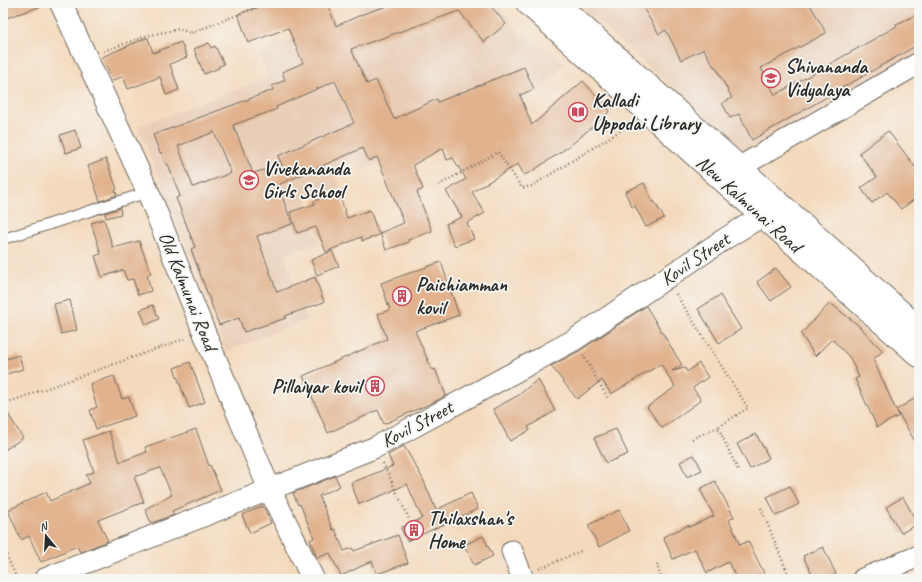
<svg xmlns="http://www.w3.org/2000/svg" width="922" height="582" viewBox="0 0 922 582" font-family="Caveat,sans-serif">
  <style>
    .built { fill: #e9ceb7 }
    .building { fill: #e1b28d; fill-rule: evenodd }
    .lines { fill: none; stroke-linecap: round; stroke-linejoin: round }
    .service-casing { stroke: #71685e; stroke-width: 12 }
    .minor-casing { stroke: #71685e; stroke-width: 23 }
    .primary-casing { stroke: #71685e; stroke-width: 24 }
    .trunk-casing { stroke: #71685e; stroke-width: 24 }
    .path { stroke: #71685e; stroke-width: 2.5; stroke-dasharray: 1 3; stroke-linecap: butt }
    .service { stroke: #fff; stroke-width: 10 }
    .minor { stroke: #fff; stroke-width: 21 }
    .primary { stroke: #fff; stroke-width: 22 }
    .trunk { stroke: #fff; stroke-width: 22 }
    .labels { text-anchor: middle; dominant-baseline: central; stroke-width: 3.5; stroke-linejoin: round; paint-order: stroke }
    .poi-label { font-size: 20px; font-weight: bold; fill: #2b2b2b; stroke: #f6f6f2; text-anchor: start }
    .street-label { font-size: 20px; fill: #2b2b2b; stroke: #f6f6f2 }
  </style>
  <rect width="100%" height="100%" fill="#f6f6f2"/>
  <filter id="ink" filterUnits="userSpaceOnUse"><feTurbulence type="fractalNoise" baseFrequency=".025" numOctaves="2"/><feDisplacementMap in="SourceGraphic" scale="8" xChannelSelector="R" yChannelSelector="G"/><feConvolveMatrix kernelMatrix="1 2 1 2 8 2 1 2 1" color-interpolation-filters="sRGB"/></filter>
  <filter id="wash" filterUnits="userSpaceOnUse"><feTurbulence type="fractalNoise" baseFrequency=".012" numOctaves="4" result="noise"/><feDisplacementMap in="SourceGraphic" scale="16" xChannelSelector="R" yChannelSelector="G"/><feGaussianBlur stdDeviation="0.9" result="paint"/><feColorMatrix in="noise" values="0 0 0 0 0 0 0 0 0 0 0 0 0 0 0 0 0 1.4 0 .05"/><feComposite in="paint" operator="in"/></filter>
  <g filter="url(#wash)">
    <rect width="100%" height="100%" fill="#f4dabd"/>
    <path class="built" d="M357,3H498L521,34L545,47L565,63L538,92L361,171L357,161L335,169L340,188L305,199L320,244L284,254L307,320L226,351L207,297L138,126L268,78L259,52L361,13Z
      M577,3H919V56L744,151Z"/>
    <g id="blocks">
      <path class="building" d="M3,3H42V6L3,19Z
        M270,3H327L336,26L363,14L396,3H488L506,24L484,42L459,11L351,49L367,84L376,80L394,119L437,99L438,102L524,67L534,89L520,95L532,125L583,81L610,111L571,145L531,172L524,175L518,164L472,192L485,213L467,223L474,239L454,246L446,224L462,217L446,191L466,179L453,158L447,160L443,148L413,165L423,189L417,192L432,231L408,240L409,242L386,250L380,233L404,223L377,157L369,161L363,148L278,185L292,224L257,236L277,292L315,277L324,302L285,316L286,318L244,332L239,318L219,325L191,249L195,247L176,198L180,196L168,164L166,165L161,152L160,153L153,135L273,90L272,86L285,80L282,72L303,63L288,28L248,43L238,14ZM335,81L354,123L278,156L282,165L253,173L233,125L277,109L276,107ZM214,132L231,173L193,187L178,146Z
        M640,3H809L826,33L761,68L775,95L897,26L896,24L919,14V44L752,140L739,114L730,118L722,103L732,98L715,66L714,67L704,49L681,60L666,30L659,34Z
        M146,38H148L153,53L181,42L187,57L170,64L179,90L166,95L160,77L128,89L123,76L113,81L102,57Z
        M209,43L211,48L215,46L224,64L218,67L219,68L204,74L194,49Z
        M75,130L81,148L66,153L60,135Z
        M888,131L919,172V196L901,209L887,192L872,203L861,188L877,177L859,153Z
        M106,159L117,189L115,190L117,195L100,201L88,166Z
        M644,183L652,202L654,201L664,218L646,227L635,206L632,207L625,192Z
        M339,193L347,218L370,210L379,235L362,241L361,237L326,252L316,227L297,233L290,212L315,204L314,201Z
        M120,208L121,214L106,218L105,213Z
        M104,219L113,248L139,241L151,273L147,275L151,291L138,295L133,279L127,280L123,270L102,277L95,256L101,254L91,223Z
        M332,251L339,266L317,275L311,260Z
        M441,262L459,315L415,331L432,370L435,369L446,395L436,401L384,424L378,410L328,433L303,376L387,339L378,314L390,310L381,283Z
        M776,268L791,287L771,301L757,282Z
        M720,295L741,329L719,343L698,309Z
        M70,300L77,330L61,334L54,304Z
        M830,303L858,325L883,351L873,359L896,410L919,396V448L897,411L899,416L877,427L855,379L859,377L850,358L832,339L815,356L801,334Z
        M153,305L159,319L146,325L140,310Z
        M646,306L682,365L672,371L685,368L687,372L699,363L708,377L693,388L701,400L662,428L647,407L675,387L661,364L611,394L602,380L577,399L551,366L581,350Z
        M19,355L23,369L3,375V360Z
        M190,362L205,402L189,408L174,368Z
        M114,376L122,399L129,397L135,416L96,429L90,410L97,407L90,384Z
        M538,379L555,411L528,427L530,430L510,441L493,409L519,395Z
        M3,406L23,438L3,451Z
        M196,429L209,466L210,465L221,490L172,511L174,515L151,523L145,509L172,495L160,468L134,477L144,502L98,520L108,541L80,552L77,546L41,562L29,536L21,540L8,510L46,492L50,501L90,483L86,475L94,472L83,440L109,431L120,462L147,452L145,447Z
        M616,429L628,454L606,463L594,438Z
        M756,434L769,458L750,469L737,444Z
        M404,446L423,479L436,510L471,493L478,509L407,541L401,528L422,518L407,484L383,495L359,504L351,483L393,466L388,455Z
        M694,455L702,470L687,477L680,462Z
        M335,476L340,486L319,496L333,530L335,529L344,551L352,548L354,551L398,535L408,563L377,574L372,561L341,576L330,553L317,558L310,540L314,538L300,504L298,505L293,493Z
        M715,481L734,517L729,520L740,545L748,541L767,579H737L728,562L707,573L695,549L673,559L663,537L689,525V527L714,516L700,489Z
        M790,486L799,504L776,516L767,497Z
        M903,497L918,524L901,533L886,507Z
        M263,506L271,523L250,533L242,515Z
        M619,510L629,531L599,547L588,525Z
        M483,536L493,556L474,565L464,545Z
        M823,547L836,574L826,579H814L803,556Z"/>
    </g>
  </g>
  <g filter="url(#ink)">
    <use href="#blocks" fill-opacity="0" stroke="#71685e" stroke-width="1"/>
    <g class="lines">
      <defs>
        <path id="service" d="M3,238L10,237L148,192"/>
        <path id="minor" d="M727,176L740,167L919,63
          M512,551L523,579
          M45,579L376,447L574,340L726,238L762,216
          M863,579L919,556"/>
        <path id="primary" d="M61,3L148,192L204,332L269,488L313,579"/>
        <path id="trunk" d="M527,3L722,180L919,356
          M557,3L919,328"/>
      </defs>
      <use href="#service" class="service-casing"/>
      <use href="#minor" class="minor-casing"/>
      <use href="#primary" class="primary-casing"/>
      <use href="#trunk" class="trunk-casing"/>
      <path class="path" d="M104,51L146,36L179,29L191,33L268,3
        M439,185L498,152L522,188L532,186L631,124
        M676,294L748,408L718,427L738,470
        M583,355L609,400
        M3,404L187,338
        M692,439L718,427
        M383,463L409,519
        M761,508L790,579
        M3,548L17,579
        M657,564L661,579
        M539,569L581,551"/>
      <use href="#service" class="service"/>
      <use href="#minor" class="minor"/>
      <use href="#primary" class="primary"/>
      <use href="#trunk" class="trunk"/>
    </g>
  </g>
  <defs>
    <symbol id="school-ring" viewBox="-11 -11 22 22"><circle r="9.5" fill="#f6f6f2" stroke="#d1495b" stroke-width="1.5"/><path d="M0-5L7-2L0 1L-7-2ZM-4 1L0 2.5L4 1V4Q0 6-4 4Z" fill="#d1495b"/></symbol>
    <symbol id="library-ring" viewBox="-11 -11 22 22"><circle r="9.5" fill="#f6f6f2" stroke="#d1495b" stroke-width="1.5"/><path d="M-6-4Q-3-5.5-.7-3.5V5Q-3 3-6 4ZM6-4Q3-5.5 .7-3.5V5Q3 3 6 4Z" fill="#d1495b"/></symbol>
    <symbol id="building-ring" viewBox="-11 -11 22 22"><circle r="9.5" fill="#f6f6f2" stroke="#d1495b" stroke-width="1.5"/><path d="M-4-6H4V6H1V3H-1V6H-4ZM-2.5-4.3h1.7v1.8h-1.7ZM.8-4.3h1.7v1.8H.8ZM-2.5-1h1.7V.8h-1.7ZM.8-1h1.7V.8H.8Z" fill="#d1495b"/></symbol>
  </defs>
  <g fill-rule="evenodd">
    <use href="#school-ring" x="760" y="67" width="22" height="22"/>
    <use href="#library-ring" x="567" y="101" width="22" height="22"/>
    <use href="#school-ring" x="238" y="169" width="22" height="22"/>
    <use href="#building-ring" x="391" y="285" width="22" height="22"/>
    <use href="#building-ring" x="364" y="375" width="22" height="22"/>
    <use href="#building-ring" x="403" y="519" width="22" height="22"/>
  </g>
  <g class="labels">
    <g class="poi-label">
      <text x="785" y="66">Shivananda<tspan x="785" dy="23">Vidyalaya</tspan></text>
      <text x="592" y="100">Kalladi<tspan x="592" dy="23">Uppodai Library</tspan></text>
      <text x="263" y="168">Vivekananda<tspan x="263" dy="23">Girls School</tspan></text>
      <text x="416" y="284">Paichiamman<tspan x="416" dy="23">kovil</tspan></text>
      <text x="361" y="386" text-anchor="end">Pillaiyar kovil</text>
      <text x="428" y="518">Thilaxshan's<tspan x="428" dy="23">Home</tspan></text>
    </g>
    <g class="street-label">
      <text transform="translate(749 204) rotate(42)">New Kalmunai Road</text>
      <text transform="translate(695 259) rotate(-34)">Kovil Street</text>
      <text transform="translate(188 291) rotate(68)">Old Kalmunai Road</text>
      <text transform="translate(417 424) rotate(-28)">Kovil Street</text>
    </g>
  </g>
  <rect width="922" height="582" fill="none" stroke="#f6f6f2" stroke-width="16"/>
  <g transform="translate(46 536) rotate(342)" stroke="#f6f6f2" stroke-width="3" paint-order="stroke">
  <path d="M0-3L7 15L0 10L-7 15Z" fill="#2b2b2b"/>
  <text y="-6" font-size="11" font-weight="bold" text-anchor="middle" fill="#2b2b2b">N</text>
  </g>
</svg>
